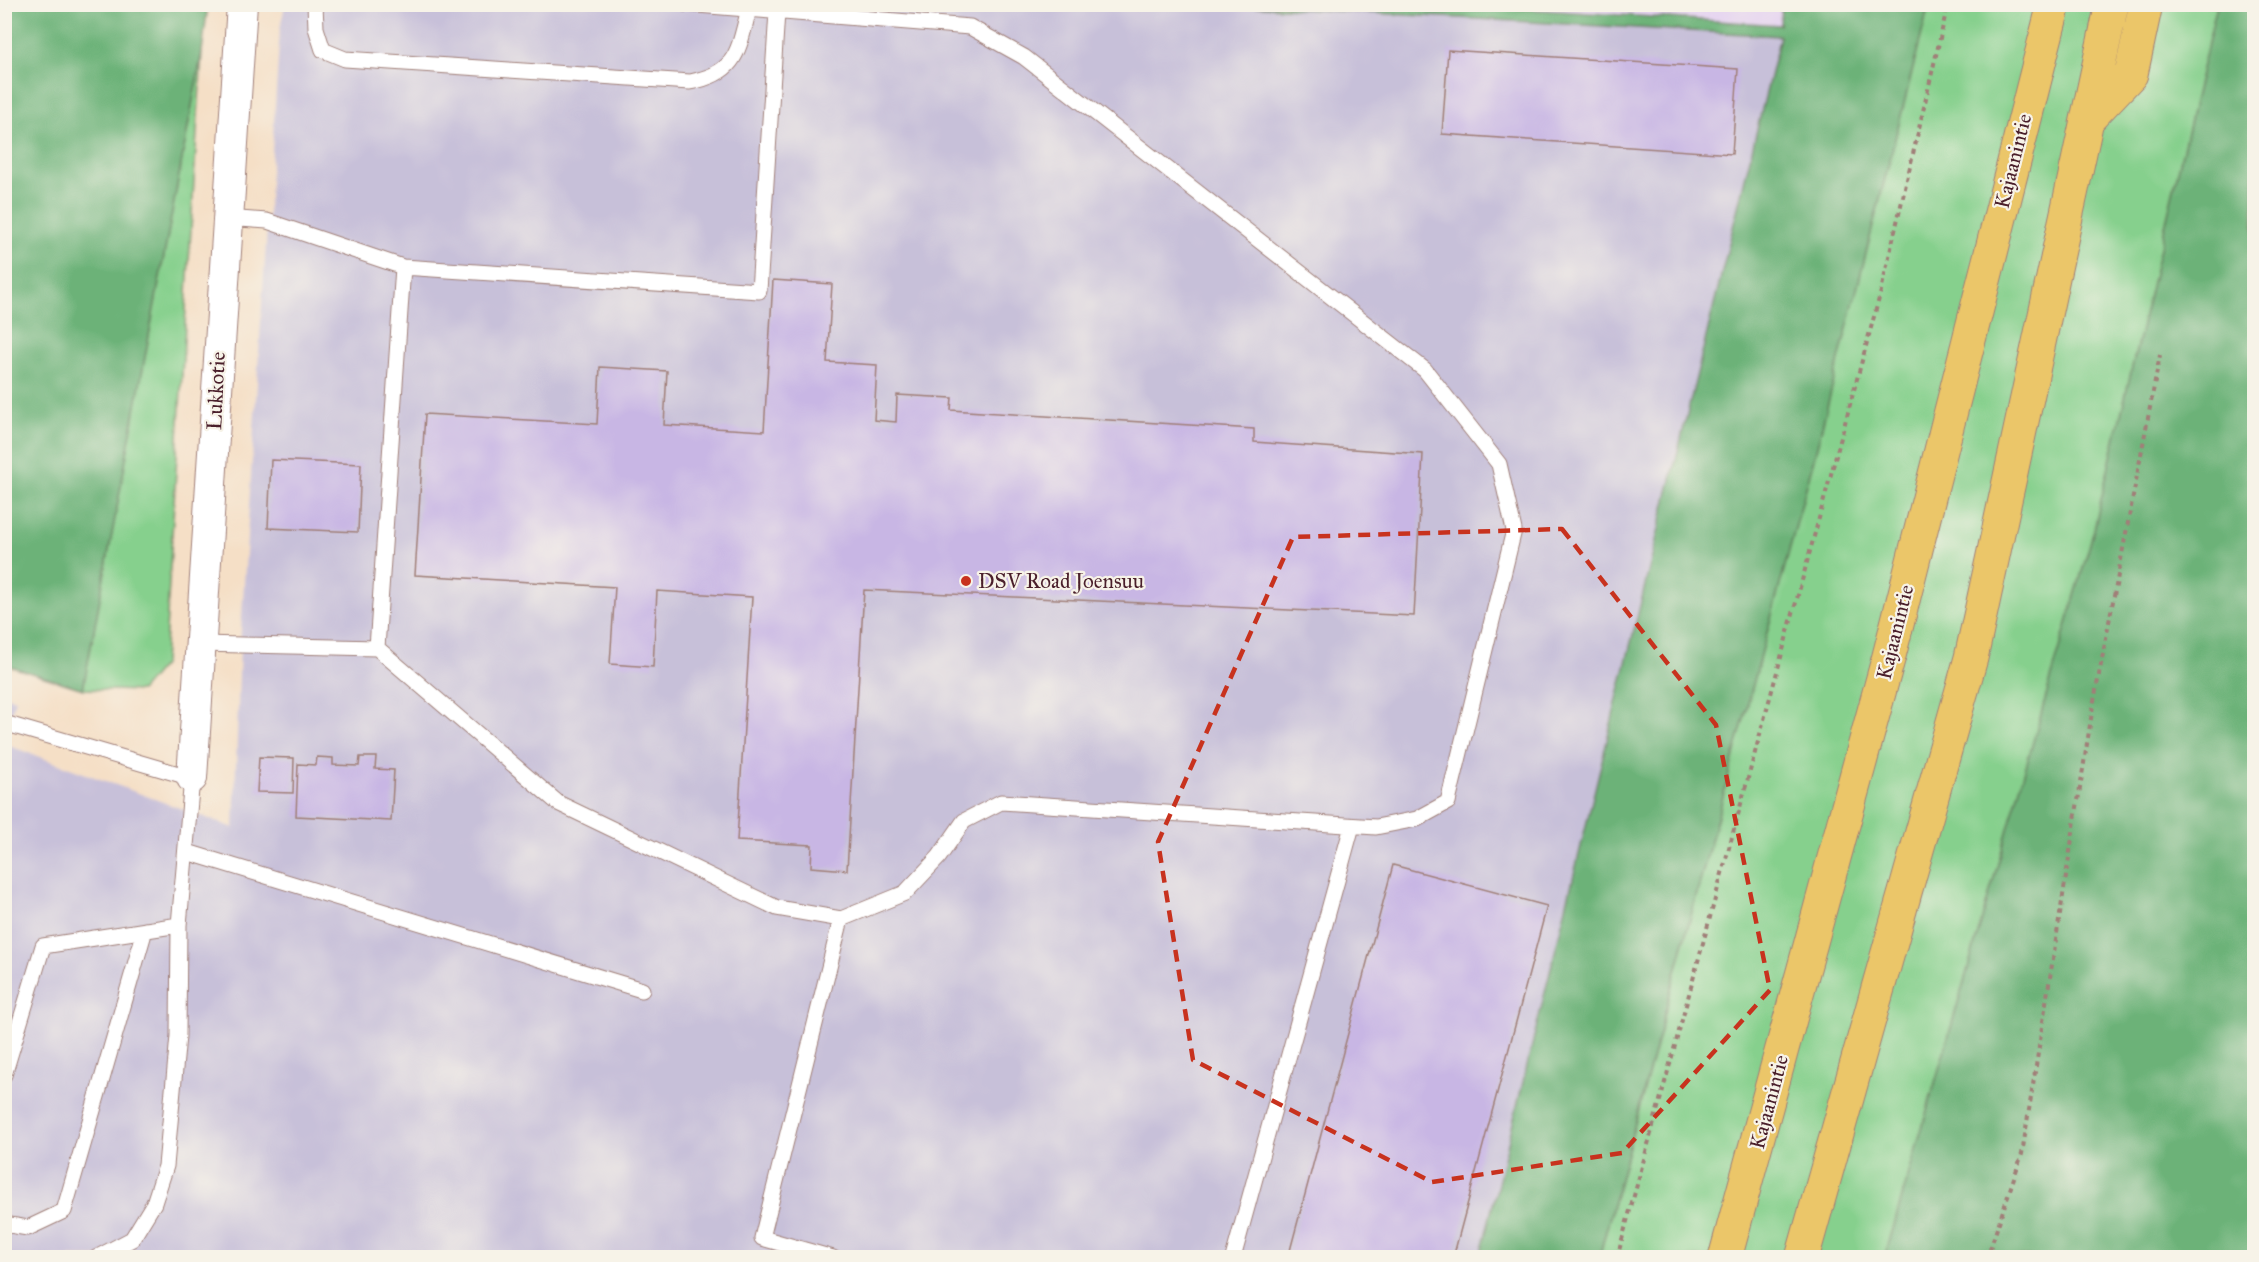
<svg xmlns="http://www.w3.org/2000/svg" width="2259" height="1262" viewBox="0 0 2259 1262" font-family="'IM FELL Great Primer',serif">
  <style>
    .built { fill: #e5d3f1 }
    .industrial { fill: #c7c0d9 }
    .green { fill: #86d08d; stroke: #68785c; stroke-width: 1.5 }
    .forest { fill: #6cb278; stroke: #5b6852; stroke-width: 1.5 }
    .building { fill: #c8b6e4 }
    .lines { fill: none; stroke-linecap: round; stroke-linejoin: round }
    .lane-casing { stroke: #a07f78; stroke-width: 17 }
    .street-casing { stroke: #a07f78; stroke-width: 32 }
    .highway-casing { stroke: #a07f78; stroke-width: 35 }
    .path { stroke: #a07f78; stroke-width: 4; stroke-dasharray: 4.5 4.5; stroke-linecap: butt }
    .lane { stroke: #fff; stroke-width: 15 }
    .street { stroke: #fff; stroke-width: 30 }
    .highway { stroke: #ebc669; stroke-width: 33 }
    .marked { fill: none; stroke: #c8321e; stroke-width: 4.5; stroke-dasharray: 12 8; stroke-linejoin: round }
    .poi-dot { fill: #c8321e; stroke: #f7f3e8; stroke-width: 2 }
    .labels { text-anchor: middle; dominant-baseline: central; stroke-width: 4.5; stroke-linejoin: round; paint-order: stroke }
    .street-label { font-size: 21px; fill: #4a1f2b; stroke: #f7f3e8 }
    .poi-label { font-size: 21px; fill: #4a1f2b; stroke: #f7f3e8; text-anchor: start }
  </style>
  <rect width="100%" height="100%" fill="#f7f3e8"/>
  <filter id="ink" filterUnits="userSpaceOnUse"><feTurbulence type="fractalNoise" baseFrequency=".0167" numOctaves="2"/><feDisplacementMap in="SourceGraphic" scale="12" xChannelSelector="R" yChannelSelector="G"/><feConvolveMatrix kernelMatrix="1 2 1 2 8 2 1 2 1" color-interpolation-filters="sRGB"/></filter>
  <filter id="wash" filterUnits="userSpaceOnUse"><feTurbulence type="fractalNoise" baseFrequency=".008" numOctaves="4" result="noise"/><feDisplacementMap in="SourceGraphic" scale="24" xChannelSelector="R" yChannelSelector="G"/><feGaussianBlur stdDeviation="1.35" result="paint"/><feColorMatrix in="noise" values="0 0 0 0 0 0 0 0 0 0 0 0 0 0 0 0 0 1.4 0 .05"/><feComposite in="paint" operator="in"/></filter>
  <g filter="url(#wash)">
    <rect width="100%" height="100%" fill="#f5dfc6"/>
    <path class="built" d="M1781,4L1780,25L1463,5Z"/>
    <path class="industrial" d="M1229,4L1780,35L1480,1257H5L4,744L234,828L240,645L280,29L285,5Z
      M5,696L15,699L5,738Z"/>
    <path class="green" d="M1929,5H2217L2094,530L1885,1257L1599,1258L1814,458Z
      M202,52L164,664L141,691L83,689Z"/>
    <path class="forest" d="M5,4L208,5L202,52L83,689L5,665Z
      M1229,5H1463L1780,25L1781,5H1929L1814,458L1599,1257H1480L1780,36Z
      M2217,5H2254V1257H1885L2094,530Z"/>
    <g id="blocks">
      <path class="building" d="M1448,50L1738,69L1732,154L1442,134Z
        M773,280L832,284L827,362L877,365L874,420L896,422L897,395L952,398L951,410L1254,429V442L1423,454L1414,616L864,590L847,870L811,867L812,845L737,841L752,597L657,591L653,667L610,664L615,587L415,575L425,414L597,424L600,367L667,371L664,425L764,431Z
        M271,460L361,464L358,532L268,528Z
        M259,757L294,758L293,793L257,792Z
        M317,757L333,758V765L359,766L360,757H376L375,769L394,770L391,821L296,816L298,764L316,765Z
        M1393,865L1547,906L1453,1258H1288Z"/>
    </g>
  </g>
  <g filter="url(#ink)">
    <use href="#blocks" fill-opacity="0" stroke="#a07f78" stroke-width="1.5"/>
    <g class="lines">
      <defs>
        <path id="lane" d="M315,4L316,28L323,50L345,59L690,82C738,73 738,50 749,9
          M227,218L267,221L403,267
          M201,644L377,648L558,803L777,908L841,919L905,893L939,857L964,821L1001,802L1376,827L1417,819L1448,802L1514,530L1499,464L1425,370L1024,57L970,27L685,4
          M377,648L403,267L759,291L777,12
          M4,723L192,778L179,925L178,1036L166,1166L154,1203L132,1239L96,1258
          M187,852L642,990
          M4,1075L43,946L179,925
          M4,1224L28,1228L64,1211L145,930
          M833,1258L762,1238L841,919
          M1233,1258L1352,826"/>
        <path id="street" d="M192,778L242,4"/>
        <path id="highway" d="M2088,119L2131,74L2146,4
          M1725,1258L1889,656L2054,4
          M1802,1258L1971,658L2112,4"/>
      </defs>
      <use href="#lane" class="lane-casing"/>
      <use href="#street" class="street-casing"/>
      <use href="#highway" class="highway-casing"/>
      <path class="path" d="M1617,1258L1881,291L1948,4
        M1987,1258L2022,1154L2093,706L2160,355"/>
      <use href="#lane" class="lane"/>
      <use href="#street" class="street"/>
      <use href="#highway" class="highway"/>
    </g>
  </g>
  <path class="marked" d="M1562,529L1716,725L1770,990L1622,1153L1432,1182L1193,1060L1158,842L1293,537Z"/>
  <circle class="poi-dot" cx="966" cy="581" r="6"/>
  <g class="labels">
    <g class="street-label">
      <text transform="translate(2013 161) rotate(-76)">Kajaanintie</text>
      <text transform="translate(216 391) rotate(-87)">Lukkotie</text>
      <text transform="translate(1895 632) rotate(-76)">Kajaanintie</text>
      <text transform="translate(1769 1102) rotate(-75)">Kajaanintie</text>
    </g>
    <g class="poi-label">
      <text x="978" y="581">DSV Road Joensuu</text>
    </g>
  </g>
  <rect width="2259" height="1262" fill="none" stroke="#f7f3e8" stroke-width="24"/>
</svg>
